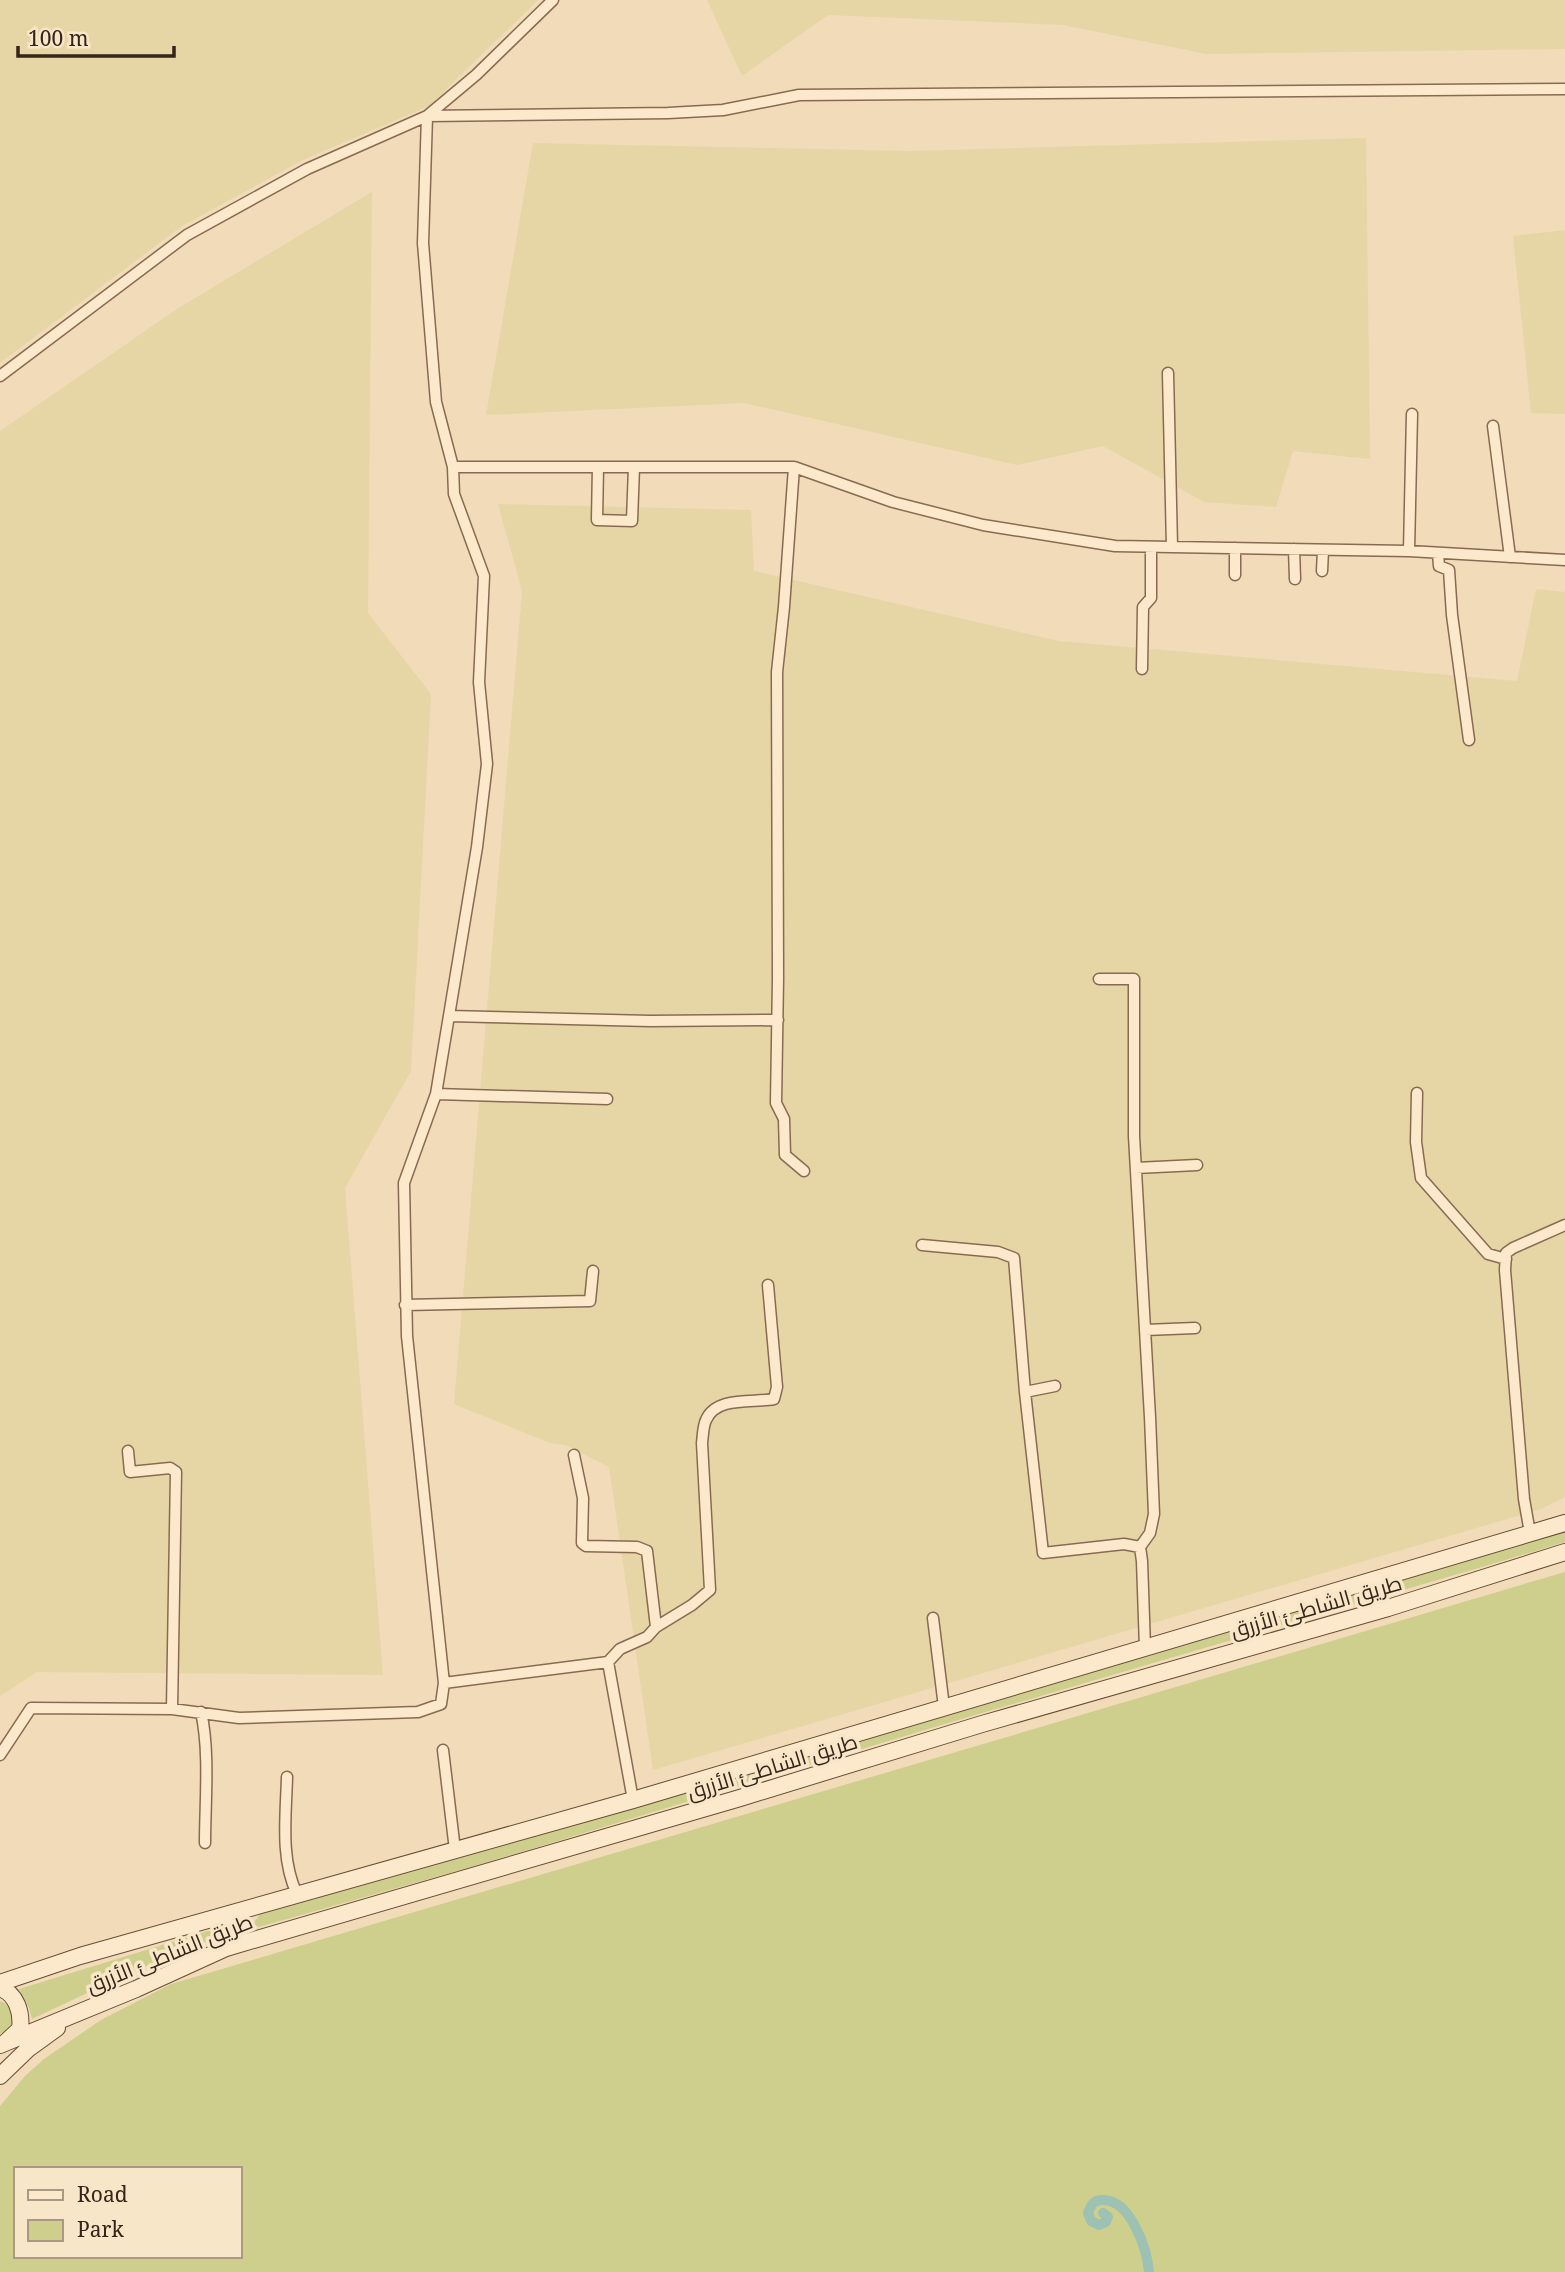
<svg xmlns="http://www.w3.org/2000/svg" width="1565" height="2272" viewBox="0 0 1565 2272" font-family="'Noto Serif',Cairo,serif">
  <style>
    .farmland { fill: #e7d6a5 }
    .green { fill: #cecf8c; fill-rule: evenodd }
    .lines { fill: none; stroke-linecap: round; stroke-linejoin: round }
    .canal { stroke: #9dc1b3; stroke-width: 10 }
    .minor-casing { stroke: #886a52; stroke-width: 13 }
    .secondary-casing { stroke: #694b36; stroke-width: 18 }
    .minor { stroke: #fce9cb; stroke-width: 10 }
    .secondary { stroke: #fce9cb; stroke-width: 16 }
    .labels { text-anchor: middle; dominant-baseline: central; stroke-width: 7; stroke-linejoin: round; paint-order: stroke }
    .street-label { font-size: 21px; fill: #352419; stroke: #f8e6c8 }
  </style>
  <rect width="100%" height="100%" fill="#f1dbb8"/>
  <path class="farmland" d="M0,0H538L429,106L303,160L182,226L0,363Z
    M707,0H1565V49L1206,54L1063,25L828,15L742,76Z
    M1366,138L1370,459L1293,451L1276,507L1204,502L1103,446L1017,465L744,403L486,415L533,143L909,151Z
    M372,192L368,613L431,694L411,1071L345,1188L383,1675L37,1672L0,1696V431L177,309Z
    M1565,230V414L1531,413L1513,236Z
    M498,504L751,510L754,571L1059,641L1517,681L1536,589L1565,592V1497L1541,1509L653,1770L609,1467L565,1445L550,1443L454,1404L522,591Z"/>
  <path class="green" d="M1565,1530V1542L1499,1562L938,1726L478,1865L259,1927L253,1924L260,1914L692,1791L969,1707Z
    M1565,1572V2272H0V2106L25,2076L44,2059L101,2020L171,1984ZM16,2169H240V2256H16Z
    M208,1931H210L213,1935L210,1940L132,1972L32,2019L29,2008L19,1989Z
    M0,2001L11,2006L14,2021L9,2029L0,2034Z"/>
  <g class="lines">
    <path class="canal" d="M1103,2213L1108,2217L1106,2222L1099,2225L1091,2221L1088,2213C1091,2205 1094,2199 1104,2200C1131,2201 1147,2249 1149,2272"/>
    <defs>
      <path id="minor" d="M1168,373L1172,547
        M0,376L187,235L307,169L427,116L476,75L553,0
        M1493,426L1510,557
        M453,467H794L893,502L983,525L1115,546L1409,551L1565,560
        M598,467L597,520L632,521L634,467
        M794,467L784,607L777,672L778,979L776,1103L784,1119L785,1155L804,1171
        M1235,548V575
        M1294,549L1295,579
        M1409,551L1412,414
        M1438,553L1439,566L1449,570L1452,615L1469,740
        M1322,571L1323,550
        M1142,669L1143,607L1151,598V547
        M1099,979H1134V1136L1150,1417L1154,1514L1150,1533L1140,1547
        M449,1016L650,1021L778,1020
        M1417,1093L1416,1142L1421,1178L1488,1254L1506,1259
        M436,1094L607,1099
        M1136,1168L1197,1165
        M922,1245L998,1252L1014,1258L1025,1392L1043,1553L1124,1544L1140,1547L1142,1561L1145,1648
        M405,1305L590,1301L593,1271
        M1145,1330L1195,1328
        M1025,1392L1055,1386
        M128,1451L130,1472L170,1468L176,1472L172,1709
        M574,1455L583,1498L582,1543L586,1546L637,1547L647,1551L656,1627
        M1530,1533L1524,1499L1505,1270L1506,1253L1513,1248L1565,1225
        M933,1618L944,1707
        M608,1662L620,1649L647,1637L656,1627L692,1605L710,1590L702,1443C703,1435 703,1426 706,1420C716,1396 753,1403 774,1399L777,1387L768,1285
        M444,1683L608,1662L633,1800
        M201,1712C210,1752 205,1802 205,1843
        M443,1750L455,1850
        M0,1755L31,1708L172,1709L239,1718L418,1712L441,1704L444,1683L407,1336L404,1183L436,1094L477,847L487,764L479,682L484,576L454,494L453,467L436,402L423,243L427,116L668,113L723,110L799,95L1565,89
        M287,1777C286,1815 280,1859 297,1894
        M226,1914L233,1947"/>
      <path id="secondary" d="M0,1983L80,1956L633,1800L1565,1523
        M0,1988C17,1994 22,2013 20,2029L7,2041
        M0,2045L136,1989L226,1948L740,1798L982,1724L1388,1608L1565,1552
        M0,2076L28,2049L57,2028"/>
    </defs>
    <use href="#minor" class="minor-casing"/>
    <use href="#secondary" class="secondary-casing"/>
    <use href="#minor" class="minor"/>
    <use href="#secondary" class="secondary"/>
  </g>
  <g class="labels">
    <g class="street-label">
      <text transform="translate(1316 1606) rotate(-16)">طريق الشاطئ الأزرق</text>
      <text transform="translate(772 1766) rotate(-17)">طريق الشاطئ الأزرق</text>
      <text transform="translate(169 1953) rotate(-22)">طريق الشاطئ الأزرق</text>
    </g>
  </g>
  <rect x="14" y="2167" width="228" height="91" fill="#f8e6c8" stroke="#aa9882" stroke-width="2"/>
  <rect x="28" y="2190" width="35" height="10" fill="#fce9cb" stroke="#aa9882" stroke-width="2"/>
  <text x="77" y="2202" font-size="21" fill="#352419">Road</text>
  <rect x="28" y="2220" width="35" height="21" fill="#cecf8c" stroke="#aa9882" stroke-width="2"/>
  <text x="77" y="2237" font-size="21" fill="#352419">Park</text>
  <path d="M18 46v10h156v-10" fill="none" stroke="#352419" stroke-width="3.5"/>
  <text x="28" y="46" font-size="21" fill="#352419" stroke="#f8e6c8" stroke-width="5" paint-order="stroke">100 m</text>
</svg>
